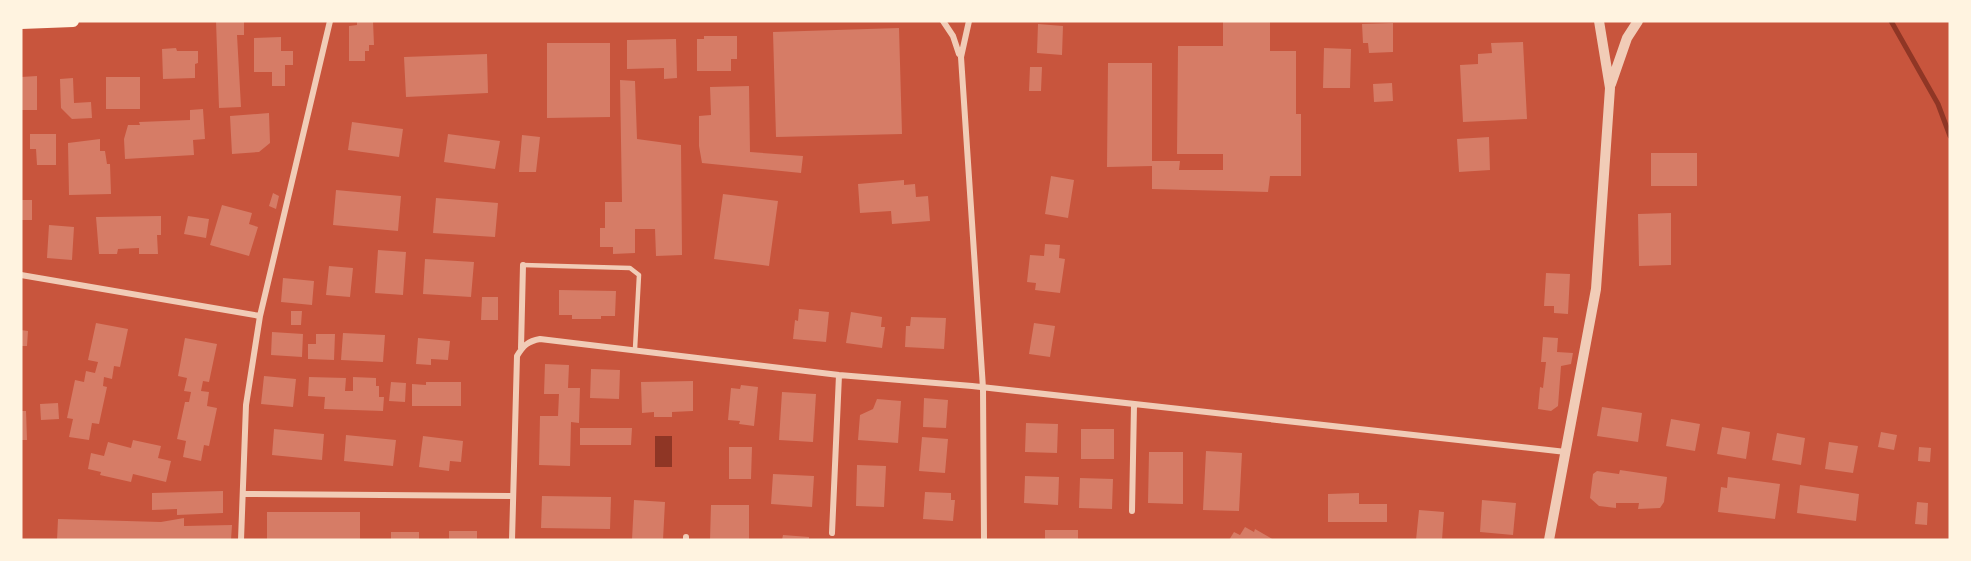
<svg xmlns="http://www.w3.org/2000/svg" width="1971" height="561" viewBox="0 0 1971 561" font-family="Arial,sans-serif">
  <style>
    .water { fill: #8f3625 }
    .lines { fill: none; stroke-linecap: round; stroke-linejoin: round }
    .stream { stroke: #8f3625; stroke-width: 5 }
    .building { fill: #d67c66 }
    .service { stroke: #f1ccb7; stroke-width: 4.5 }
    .minor { stroke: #f1ccb7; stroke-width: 6 }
    .tertiary { stroke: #f1ccb7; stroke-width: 10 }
    .secondary { stroke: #fff3e0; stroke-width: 12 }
  </style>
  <rect width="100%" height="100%" fill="#c8553d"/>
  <path class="water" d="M655,436H672V467H655Z"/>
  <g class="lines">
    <path class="stream" d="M1891,21L1938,104L1950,136"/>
  </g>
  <path class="building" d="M216,21H244V35H237L241,107L219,108Z
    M357,21H373L374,45H369V51H365V61H349V26L357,25Z
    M1223,21H1270V51H1296V114H1301V176H1270L1268,192L1152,189V166L1107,167L1108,63H1152V161H1180L1179,170H1223V154H1177L1178,46H1223Z
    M1393,23V52L1369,53L1368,43H1363L1362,24Z
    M1038,24L1063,26L1062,55L1037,53Z
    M899,28L902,134L776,137L773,32Z
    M704,36H737V59H731V71H697V39H704Z
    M281,37V51H293V65H285V86H272V72H254V38Z
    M676,39L677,78L664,79V68L627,69V40Z
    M1523,42L1527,119L1463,122L1460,65L1478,64V54L1492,53L1491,43Z
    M547,43H610V117L547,118Z
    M176,48L177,51H198V63L195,64V78L163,79L162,49Z
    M1324,48L1351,49L1350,88H1323Z
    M487,54L488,93L406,97L404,57Z
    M1030,67H1042L1041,91H1029Z
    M37,76V110H21V77Z
    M106,77H140V109H106Z
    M73,78L74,103L91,102L92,118L72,119L61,108L60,79Z
    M620,80L635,81L637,139L681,145L682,255L656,256L655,229H635V253L613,254V247H600V228H605V202H622Z
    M1392,83L1393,101L1374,102L1373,84Z
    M749,86L750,152L803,156L801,173L702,163L699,146V116L711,115L710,87Z
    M203,109L205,139L193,140L194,155L125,159L124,139L128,125H140L139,122L190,120V110Z
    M269,113L270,143L259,152L232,154L230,116Z
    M352,122L403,129L399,157L348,150Z
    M30,134H56V165H37L36,149H30Z
    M448,134L500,141L495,169L444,162Z
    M522,135L540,137L536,172H519Z
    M1489,137L1490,170L1459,172L1457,139Z
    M100,139V151H105L107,164H110L111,194L69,195L68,143Z
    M1651,153H1697V186H1651Z
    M1051,176L1074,180L1068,218L1045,214Z
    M904,180V185L915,184L916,197L928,196L930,221L892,224L891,211L860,213L858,184Z
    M336,190L401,196L398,231L333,225Z
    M273,193L279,196L276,209L269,206Z
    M723,194L778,201L769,266L714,259Z
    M436,198L498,203L495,237L433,233Z
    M21,200H32V220H21Z
    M222,205L252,213L249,224L258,227L249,256L210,245Z
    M1671,213V265L1639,266L1638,214Z
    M161,216V235H157L158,254H139V248L118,249L117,254H99L96,217Z
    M188,216L209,219L206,238L184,234Z
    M49,225L74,227L72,260L47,258Z
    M1045,244L1060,245L1059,258L1065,259L1060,293L1035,290L1036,283L1027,282L1030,255L1044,256Z
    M378,250L406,252L403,295L375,293Z
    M425,259L474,262L471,297L423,294Z
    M329,266L353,268L350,297L326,295Z
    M1546,273L1570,274L1568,314L1554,313V306H1544Z
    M283,278L314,281L312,305L281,302Z
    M559,290L616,291L615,316H601V319H572V315H559Z
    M482,297H498V320H481Z
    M799,309L829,312L826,342L793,339L795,320L798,321Z
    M291,311H302L301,325H291Z
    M851,312L882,317L881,327H885L882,348L846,343Z
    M911,317L946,318L944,349L905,347L906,326H910Z
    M96,323L128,329L120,367L114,366L112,379L104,377L103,386L107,387L99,424L92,423L89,440L69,437L73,419L67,418L75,380L84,382L86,371L95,373L98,362L88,360Z
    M1034,323L1055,326L1050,357L1029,354Z
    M21,330L28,331L27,346H21Z
    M272,332L303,334L302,357L271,355Z
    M343,333L385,335L383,362L341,360Z
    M316,334H335L334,360L308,359V344H316Z
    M1543,337L1558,338L1557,352L1573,353L1571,364L1561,366L1558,406L1551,411L1538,409L1540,387L1543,388L1546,362H1541Z
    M185,338L217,344L209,382L203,381L201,391L209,392L207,406L217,408L209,446L204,445L201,461L183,457L186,441L177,439L185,402H189L191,392L184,391L187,378L178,376Z
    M418,338L450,341L448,360L431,359V365L416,364Z
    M545,364L569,365L568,388H580L579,423L571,422L570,466L539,465L540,416H558L559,394H544Z
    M591,369L620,370L619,399L590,398Z
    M264,376L296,379L293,407L261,404Z
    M309,377L346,378L345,391H353V377L376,378V386H379V397H384L383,411L324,409L325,397L308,396Z
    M693,381V411L672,412V417H654V412L642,413L641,382Z
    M391,382L406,383L405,402L389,401Z
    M426,382H461V406H412V384L426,385Z
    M741,385L758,387L754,426L739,424L740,421L728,420L731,388L740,389Z
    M782,392L816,394L813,442L779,440Z
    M924,398L948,400L946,428L923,427Z
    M877,399L901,401L898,443L858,440L860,415L873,409Z
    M58,403L59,419L41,420L40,404Z
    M1602,407L1642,413L1638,442L1597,436Z
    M21,411H26L27,440H21Z
    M1671,419L1700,424L1695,451L1666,446Z
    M1026,423L1058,424L1057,453L1025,452Z
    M1722,427L1750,432L1746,459L1717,454Z
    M580,428H632L631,445H580Z
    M274,429L324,434L322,460L272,455Z
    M1081,429H1114V459H1081Z
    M1881,432L1897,435L1894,450L1878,447Z
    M1777,433L1805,438L1801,465L1772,460Z
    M346,435L396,440L393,466L344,461Z
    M423,436L463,441L461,462L450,461L449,471L419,467Z
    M922,437L948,439L945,473L919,471Z
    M133,440L161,446L158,458L171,461L166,482L133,474L131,482L100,475L101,472L88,469L91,453L104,456L108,442L131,448Z
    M1829,442L1858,446L1853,473L1825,469Z
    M729,447H752L751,479H729Z
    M1919,447L1931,448L1930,462L1918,461Z
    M1206,451L1242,453L1239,511L1203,510Z
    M1149,452H1183V504L1148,503Z
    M857,465L886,466L884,507L856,506Z
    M1620,470L1667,477L1664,502L1660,508L1638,509L1639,503H1616V508L1599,506L1590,498L1593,474L1597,471L1619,474Z
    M773,474L814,476L812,507L771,504Z
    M1025,476L1059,477L1058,505L1024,503Z
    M1728,477L1780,484L1775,519L1718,512L1721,487L1727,488Z
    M1080,478L1113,479L1112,509L1079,508Z
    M1800,485L1859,494L1856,521L1797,513Z
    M223,491V513L177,515V509L152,510V493Z
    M925,492L951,493V500H955L953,521L923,519Z
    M1359,493V504H1387V522H1328V494Z
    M542,496L611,497L610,529L541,528Z
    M634,500L665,502L663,540H632Z
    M1482,500L1516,503L1513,535L1480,532Z
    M1917,502L1928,503L1927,525L1915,524Z
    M711,505H749V540H710Z
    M1419,510L1444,512L1442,540H1416Z
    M267,512H360V540H267Z
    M184,518V526L232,525L231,540H57L58,519L161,522Z
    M1245,527L1254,532L1255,529L1274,540H1229L1234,532L1240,535Z
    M1045,530H1078V540H1045Z
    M449,531H477V540H449Z
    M391,532H419V540H391Z
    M783,535L809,537V540H782Z"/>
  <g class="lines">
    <path class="service" d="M523,265L630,268L639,275L635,349"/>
    <path class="minor" d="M943,21L953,36L959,54
      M969,21L961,57L983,388L984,540
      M21,275L260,316
      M521,348L523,265
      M243,494L513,496
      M1132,511L1134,405
      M832,533L839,375
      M241,540L246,405L260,316L330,21
      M512,540L517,356C523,346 528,341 540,339L839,375L972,386L1566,452
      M686,540V537"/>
    <path class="tertiary" d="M1611,84L1627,38L1638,21
      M1549,540L1596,289L1610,88L1599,21"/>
    <path class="secondary" d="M21,23L73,21"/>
  </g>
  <rect width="1971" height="561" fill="none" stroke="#fff3e0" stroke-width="45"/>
</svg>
